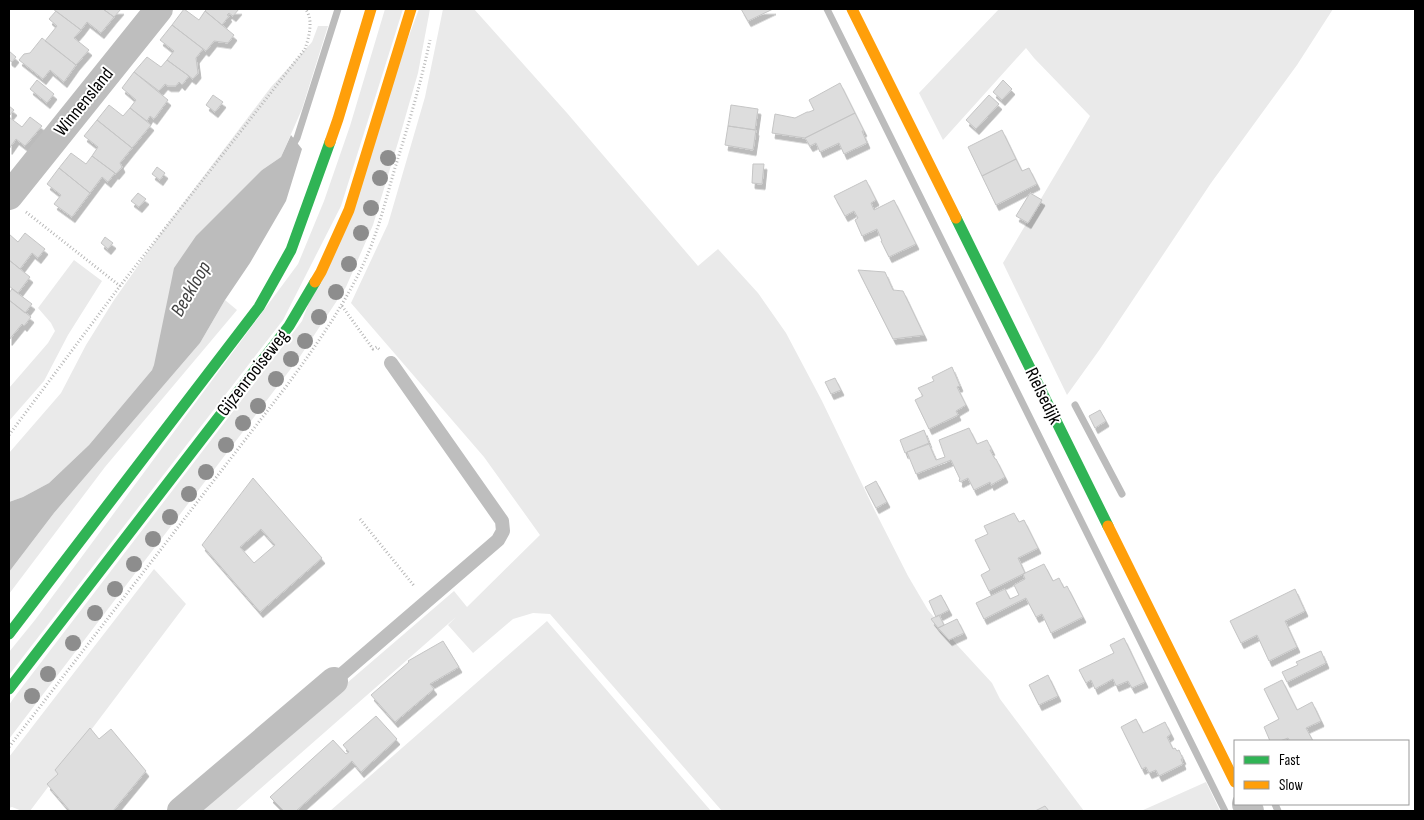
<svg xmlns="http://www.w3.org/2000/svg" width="1424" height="820" viewBox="0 0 1424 820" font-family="'Sofia Sans Condensed',sans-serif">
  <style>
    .green { fill: #eaeaea }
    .water { fill: #bcbcbc }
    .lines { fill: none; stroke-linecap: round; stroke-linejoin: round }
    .stream { stroke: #bcbcbc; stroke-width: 7 }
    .building { fill: #ddd; stroke: #c5c5c5; fill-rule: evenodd; filter: url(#shadow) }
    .path { stroke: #b8b8b8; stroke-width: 3; stroke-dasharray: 1 2.5; stroke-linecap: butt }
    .lane { stroke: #bebebe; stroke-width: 14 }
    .street { stroke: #bebebe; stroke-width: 28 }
    .fast { stroke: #30b455; stroke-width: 11 }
    .slow { stroke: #ff9f0a; stroke-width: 11 }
    .tree { fill: #8d8d8d }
    .labels { text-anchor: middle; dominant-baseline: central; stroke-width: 4; stroke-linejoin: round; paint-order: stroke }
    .street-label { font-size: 19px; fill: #000; stroke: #fff }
    .water-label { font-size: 20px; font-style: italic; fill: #414141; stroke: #fff }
  </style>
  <defs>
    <filter id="shadow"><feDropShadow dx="3" dy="5.5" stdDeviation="0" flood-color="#0004"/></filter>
  </defs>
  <rect width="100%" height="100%" fill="#fff"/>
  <path class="green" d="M385,9H403L341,206L283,320L9,675V652L35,620L298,264L324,201L350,126Z
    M419,9H430L418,73L399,139L373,225L346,287L299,358L9,739V705L13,699L302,321Z
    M443,9H474L567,113L698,266L718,249L758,293L786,333L822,401L875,511L908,576L928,610L958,646L992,683L1000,699L1084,811H722L550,614L533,613L513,619L473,653L448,625L456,617L235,811H198L454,591L467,607L540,535L484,457L351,303L388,224L425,97Z
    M999,9H1333L1297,65L1211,183L1100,349L1067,395L1003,263L1090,116L1034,58L1026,48L943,140L919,93Z
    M318,26H328L302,109L281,157L262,170L152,370L89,445L49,483L23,497L9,502V453L61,393L86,345L114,300L166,226L271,87L312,42Z
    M74,260L102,281L68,335L44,381L9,421V388L48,343L55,331L51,323L38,308Z
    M225,300L237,310L105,467L9,594V572L54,513L200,343Z
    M154,569L186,604L30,811H22L12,807L9,808V757Z
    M547,621L711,811H330Z
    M1206,782L1220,811H1141Z"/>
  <path class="water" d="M291,135L302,149L286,201L250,263L225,300L200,343L54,513L9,572V502L23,497L49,483L89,445L152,370L154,365L174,268L196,236L262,170L281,157Z"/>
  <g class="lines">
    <path class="stream" d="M827,9L1225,811
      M291,148L297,138L338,9
      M1075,405L1122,494
      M1275,804L1278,811"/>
  </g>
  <path class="building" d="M53,9H103L114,17L101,33L87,22L81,30Z
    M103,9H121L114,17Z
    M184,9L199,20L205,11L234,35L228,43L214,41L206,51L172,25Z
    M207,9H239L233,16L229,13L227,15L229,16L222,25L205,11Z
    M741,9H773L748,21Z
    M56,11L81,30L74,38L89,50L76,65L45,41L57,26L49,19Z
    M172,25L203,49L196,58L198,73L193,79L167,60L174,51L160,40Z
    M42,38L76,65L64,82L50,70L43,79L19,60L24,54L30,53Z
    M9,51L16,57L12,62L9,60Z
    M147,57L161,67L167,60L189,76L182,85L179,82L176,86H168L165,84L159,91L134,72Z
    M134,72L168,100L154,119L150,116L147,121L130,108L136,100L122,88Z
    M37,80L54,94L47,103L30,89Z
    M1003,80L1012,89L1002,100L993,92Z
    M840,83L855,113L805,138L772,133L775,114L795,118L807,112H809L814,110L809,100Z
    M213,95L223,102L215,112L206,105Z
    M989,95L999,104L976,129L966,120Z
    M109,105L123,116L130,108L151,125L132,148L97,120Z
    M731,105L758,109L755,130L728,126Z
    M9,106L14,110L9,116Z
    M855,113L864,131H862L867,143L844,154L839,143L820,152L816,143L810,146L805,138Z
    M9,117L22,127L30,117L42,126L25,146L16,139L9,149Z
    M97,120L132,148L120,163L122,167L116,174L92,156L98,147L84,136Z
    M728,126L756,130L753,150L725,145Z
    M1002,130L1016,159L982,176L968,147Z
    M71,153L86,164L92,156L115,173L108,182L102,177L90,193L59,168Z
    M1016,159L1022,171L1029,168L1037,184L996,205L982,176Z
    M753,164H764L762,184L752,183Z
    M157,167L165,173L160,180L152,174Z
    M59,168L90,193L72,217L54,204L61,195L47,184Z
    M866,180L876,200L871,203L874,210L894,200L916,244L889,257L881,241H882L877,229L862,236L855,220L858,218L854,211L845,216L834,196Z
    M138,193L146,199L139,207L131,201Z
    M1030,193L1042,200L1028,223L1016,216Z
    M25,233L45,249L38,258L32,253L20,269L9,260V234L18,242Z
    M105,237L113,243L108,249L101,243Z
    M9,260L30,277L18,293L9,286Z
    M858,270L885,272L893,290L903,291L924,335L893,339Z
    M12,289L32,304L25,313L9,300V293Z
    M9,300L31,317L24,326L22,324L9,340Z
    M952,367L960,386L957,387L966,405L956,411L958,415L929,429L915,400L923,396L918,388L934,381L932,377Z
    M835,378L841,390L831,394L825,382Z
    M1100,410L1106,421L1095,428L1089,416Z
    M969,428L977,444L987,440L992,450H990L995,459H996L1005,477L991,485L990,482L974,490L968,478L960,482L959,480L960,479L951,460L916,474L907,452L929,444L936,460L945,457L939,440Z
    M924,430L929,443L905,453L900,440Z
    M253,478L322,558L260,612L202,545ZM261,529L275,545L254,563L240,547Z
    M876,481L887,502L876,508L865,487Z
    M1014,513L1019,522L1024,520L1038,548L1018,558L1025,573L989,591L981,575L990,570L975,540L988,534L984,526Z
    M1044,564L1053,581L1059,578L1064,588L1067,586L1083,617L1051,633L1042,614L1036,617L1026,598L984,619L976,603L1005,589L1010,599L1019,595L1014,585L1025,579L1023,574Z
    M1295,589L1305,611L1285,621L1297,647L1269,661L1257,635L1241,643L1230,621Z
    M941,595L949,610L936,617L929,601Z
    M939,615L944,625L938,628L931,619Z
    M957,619L964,633L949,640L938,628Z
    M1124,638L1145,682L1132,688L1128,681L1116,686L1113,679L1095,689L1091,680L1086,683L1079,670L1114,653L1110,645Z
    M443,641L459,667L430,684L434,689L395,722L371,695L409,662L408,661Z
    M1321,651L1326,663L1287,682L1282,672L1298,665L1296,662Z
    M1048,675L1058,696L1039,705L1029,685Z
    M1282,680L1297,710L1312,702L1321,721L1306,728L1313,741H1290L1288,738L1280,741H1270L1264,727L1279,719L1264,689Z
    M376,716L397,739L361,772L352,761L296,811H284L270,797L333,740L346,754L349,752L343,745Z
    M1136,719L1143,733L1165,722L1171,734L1167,737L1173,749L1175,748L1177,751L1179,750L1183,759H1181L1183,764L1159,776L1156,770L1149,773L1146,767L1142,769L1121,727Z
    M90,728L99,739L111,729L146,771L113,811H70L47,784L58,774L55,770Z
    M1045,806L1049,811H1035Z"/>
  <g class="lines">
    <path class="path" d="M26,212L120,286
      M342,306L373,349L377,347L380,350
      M9,435L120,286L305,49C309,38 314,18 305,9
      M360,519L415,587
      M9,747L288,384C315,347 341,310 361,269C377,237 385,202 395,168C408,126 421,83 430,40"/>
    <path class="lane" d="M334,681L498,540L503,531L502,521L391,363"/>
    <path class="street" d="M9,196L159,9
      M1246,804L1250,811
      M181,811L334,681"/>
    <path class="fast" d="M956,218L1108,526
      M9,634L259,307L291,250L330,142
      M9,689L289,326L315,282"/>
    <path class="slow" d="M852,9L956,218
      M330,142L338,119L371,9
      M315,282L321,272L349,210L411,9
      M1108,526L1235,782"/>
  </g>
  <g class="tree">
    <circle cx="388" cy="158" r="8"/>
    <circle cx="380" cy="178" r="8"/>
    <circle cx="371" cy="208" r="8"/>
    <circle cx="361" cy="233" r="8"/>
    <circle cx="349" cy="264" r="8"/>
    <circle cx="336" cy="292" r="8"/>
    <circle cx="319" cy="317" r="8"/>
    <circle cx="305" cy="341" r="8"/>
    <circle cx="291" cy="359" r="8"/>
    <circle cx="276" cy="379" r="8"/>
    <circle cx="258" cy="406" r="8"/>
    <circle cx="243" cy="423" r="8"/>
    <circle cx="226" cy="445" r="8"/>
    <circle cx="206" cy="472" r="8"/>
    <circle cx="189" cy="494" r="8"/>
    <circle cx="170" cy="517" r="8"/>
    <circle cx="153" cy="539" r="8"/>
    <circle cx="134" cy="564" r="8"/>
    <circle cx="115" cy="589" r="8"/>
    <circle cx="95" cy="613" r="8"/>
    <circle cx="73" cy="643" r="8"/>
    <circle cx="48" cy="674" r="8"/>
    <circle cx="32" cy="696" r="8"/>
  </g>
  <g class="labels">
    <g class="street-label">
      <text transform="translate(84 102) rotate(-51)">Winnensland</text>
      <text transform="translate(253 373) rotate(-52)">Gijzenrooiseweg</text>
      <text transform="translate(1043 396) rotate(64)">Rielsedijk</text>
    </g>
    <g class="water-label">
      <text transform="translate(191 289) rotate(-60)">Beekloop</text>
    </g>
  </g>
  <rect width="1424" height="820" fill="none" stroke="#000000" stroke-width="20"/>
  <rect x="1234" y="740" width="175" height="65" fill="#ffffff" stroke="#999999"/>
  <rect x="1244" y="756" width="25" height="8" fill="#30b455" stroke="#999999"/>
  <text x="1279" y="765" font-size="15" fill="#000000">Fast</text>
  <rect x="1244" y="781" width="25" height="8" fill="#ff9f0a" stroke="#999999"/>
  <text x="1279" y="790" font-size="15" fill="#000000">Slow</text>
</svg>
